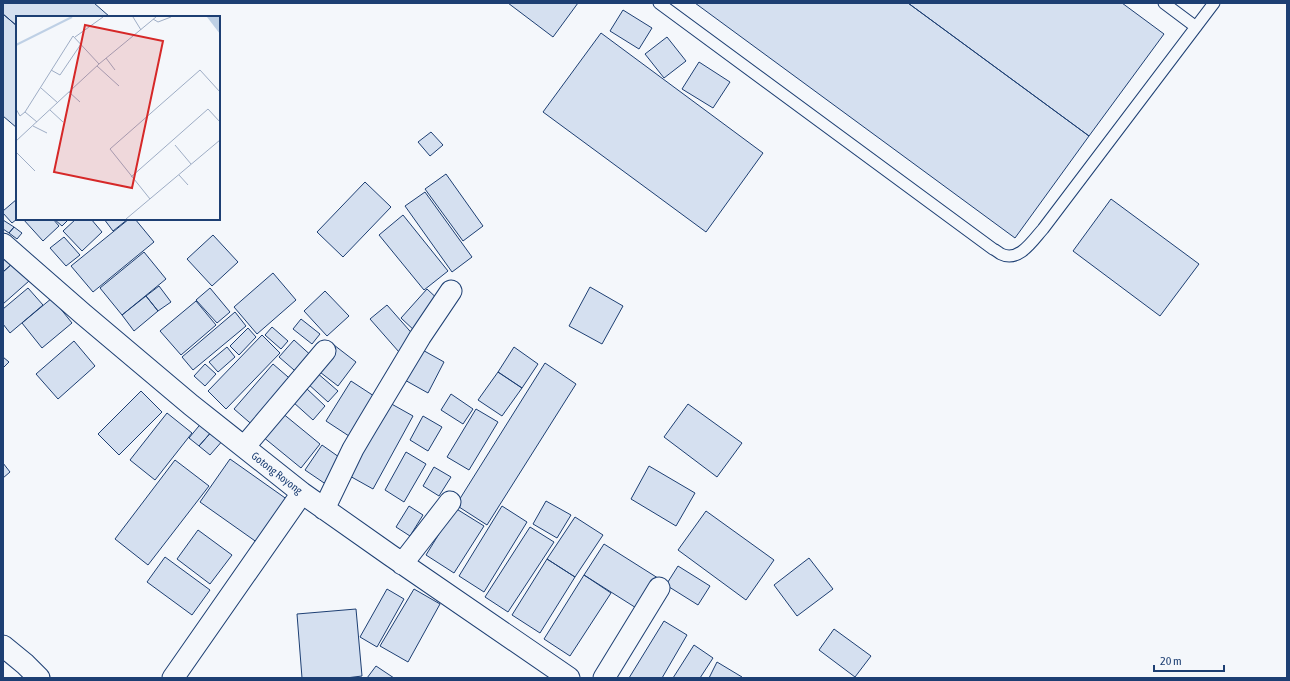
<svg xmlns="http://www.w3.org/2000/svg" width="1290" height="681" viewBox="0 0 1290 681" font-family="'Asap Condensed',sans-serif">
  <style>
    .building { fill: #d5e0f0; stroke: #1d3f73 }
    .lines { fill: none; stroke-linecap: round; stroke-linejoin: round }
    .service-casing { stroke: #1d3f73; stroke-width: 13 }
    .minor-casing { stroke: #1d3f73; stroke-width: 23 }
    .service { stroke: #f4f7fb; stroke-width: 11 }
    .minor { stroke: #f4f7fb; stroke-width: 21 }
    .labels { text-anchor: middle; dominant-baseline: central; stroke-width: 3; stroke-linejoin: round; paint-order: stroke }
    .street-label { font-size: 11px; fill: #1d3f73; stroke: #f4f7fb }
    .inset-river { fill: none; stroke: #bed0e5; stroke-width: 2 }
    .inset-road { fill: none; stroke: #9eadc5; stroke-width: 1 }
    .view { fill: #d62828; fill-opacity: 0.15; stroke: #d62828; stroke-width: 2 }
    .inset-edge { fill: none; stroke: #1d3f73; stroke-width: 2 }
  </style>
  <rect width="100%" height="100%" fill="#f4f7fb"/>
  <path class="building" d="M3,3H94L110,17H17V26L3,14Z
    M508,3H578L553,37Z
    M695,3H908L1089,136L1015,238Z
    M908,3H1122L1164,34L1089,136Z
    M623,10L652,28L639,49L610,31Z
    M3,14L17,26V128L3,116Z
    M601,33L763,153L706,232L543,112Z
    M667,37L686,61L664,78L645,54Z
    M699,62L730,82L713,108L682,89Z
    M431,132L443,145L430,156L418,142Z
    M446,174L483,226L463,241L425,189Z
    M365,182L391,207L343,257L317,232Z
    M425,192L472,257L452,272L405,206Z
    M17,199V219L12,223L3,213V211Z
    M1111,199L1199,264L1160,316L1073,251Z
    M403,215L448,271L424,290L379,235Z
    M23,219H53L59,226L43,241Z
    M54,219H67L68,220L62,226Z
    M76,219H91L102,232L82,251L63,231Z
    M104,219H128L113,231Z
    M129,219H135L154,242L93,292L71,266Z
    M3,220L14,227L9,233L3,229Z
    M14,227L22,233L17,239L9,233Z
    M213,235L238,262L212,286L187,259Z
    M64,237L80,255L66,266L50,248Z
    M3,251L13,263L3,272Z
    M144,252L166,279L122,315L100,288Z
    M13,263L29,281L3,304V272Z
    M273,273L296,300L257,334L234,307Z
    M159,286L171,302L158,311L146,296Z
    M590,287L623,306L602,344L569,326Z
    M28,288L43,305L10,333L3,324V309Z
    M210,288L230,312L217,323L196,300Z
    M427,289L442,303L416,332L401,318Z
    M325,291L349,316L327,336L304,311Z
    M146,296L158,311L134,331L122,315Z
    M52,298L72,323L42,348L22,323Z
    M196,301L216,325L181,355L160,331Z
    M387,305L416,338L399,352L370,319Z
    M235,312L246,326L193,370L182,357Z
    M301,319L320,334L312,344L293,329Z
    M272,327L288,341L281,349L265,335Z
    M248,328L256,337L239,355L230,346Z
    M262,335L280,353L226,409L208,391Z
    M294,340L315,359L301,376L279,357Z
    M74,341L95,366L58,399L36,374Z
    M334,345L356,362L338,386L316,369Z
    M227,347L235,357L218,372L209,362Z
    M514,347L538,364L522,388L498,372Z
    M419,348L444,362L428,393L403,379Z
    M3,357L9,362L3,368Z
    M545,363L576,384L487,525L456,505Z
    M205,364L216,374L205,386L194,376Z
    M273,364L295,383L256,428L234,409Z
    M316,372L338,391L328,402L307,383Z
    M498,372L522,388L502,416L478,400Z
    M351,381L377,398L352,438L326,421Z
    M306,388L325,406L313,420L293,402Z
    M141,391L162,412L119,455L98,434Z
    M451,394L473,409L463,424L441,410Z
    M388,402L413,416L373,489L348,475Z
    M688,404L742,443L717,477L664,437Z
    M276,408L320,444L301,468L257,432Z
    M476,409L498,422L469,470L447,457Z
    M167,413L192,433L155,480L130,460Z
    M423,416L442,427L428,451L410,440Z
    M203,421L213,430L199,446L189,438Z
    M213,430L224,439L210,455L199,446Z
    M322,445L346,462L330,487L305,470Z
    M406,452L426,464L404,502L385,490Z
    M230,459L288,500L258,543L200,502Z
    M175,460L209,486L148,565L115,539Z
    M3,463L10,472L3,478Z
    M649,466L695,493L676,526L631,499Z
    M434,467L451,477L439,496L423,486Z
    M546,501L571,515L557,538L533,524Z
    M409,506L423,515L410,536L396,527Z
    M502,506L527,522L484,592L459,576Z
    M455,508L484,526L454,573L426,555Z
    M706,511L774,560L746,600L678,550Z
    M575,517L603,535L575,577L547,559Z
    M530,527L554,542L508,612L485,597Z
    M198,530L232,555L210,584L177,559Z
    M604,544L661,580L641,611L584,575Z
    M165,557L210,590L192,615L147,582Z
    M809,558L833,589L797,616L774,585Z
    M547,559L575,577L540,633L512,615Z
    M678,566L710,586L698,605L666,585Z
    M584,575L611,593L570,656L544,639Z
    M387,589L404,599L377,647L360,637Z
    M414,589L440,604L408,662L380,646Z
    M356,609L362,676L346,678H302L297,614Z
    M664,621L687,635L662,678H629Z
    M834,629L871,656L855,677L819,650Z
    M694,645L713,658L700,678H673Z
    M717,662L742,677V678H709Z
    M376,666L394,678H367Z"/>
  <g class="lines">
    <defs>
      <path id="service" d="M659,3L993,249C996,250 999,253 1001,254C1019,263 1033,240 1043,229L1214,3
        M1164,3L1196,27"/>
      <path id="minor" d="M3,244L83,314L191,405L302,493L390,555L569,678
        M244,447L325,351
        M324,509L353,449L366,427L420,337L451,291
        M402,564L450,502
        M3,646L25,664L39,678
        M173,678L302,493
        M604,678L659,588"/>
    </defs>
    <use href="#service" class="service-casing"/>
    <use href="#minor" class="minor-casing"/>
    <use href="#service" class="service"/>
    <use href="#minor" class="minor"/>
  </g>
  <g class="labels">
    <g class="street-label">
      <text transform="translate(277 473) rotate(38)">Gotong Royong</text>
    </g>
  </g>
  <g transform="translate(16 16)">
    <rect width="204" height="204" fill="#f4f7fb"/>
    <path d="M191,1H204V18Z" fill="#bed0e5"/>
    <path class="inset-river" d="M0,29L56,1"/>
    <path class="inset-road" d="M117,1L125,14M137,3L142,6L155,1M59,21L87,1M90,42L99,54M81,50L103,70M35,54L44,59L65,28M25,72L42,87M53,76L64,86M0,93L4,100L9,96L57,20L83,48M34,94L47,106M9,96L21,106M17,110L31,117M0,125L83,48L140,1M159,129L175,148M0,136L19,155M163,159L172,169M115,161L192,93L204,106M134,183L94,133L184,54L204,76M110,203L204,124"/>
    <path class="view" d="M69,9L147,25L116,172L38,156Z"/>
    <rect width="204" height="204" class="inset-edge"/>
  </g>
  <rect width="1290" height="681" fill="none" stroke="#1d3f73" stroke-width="8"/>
  <path d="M1154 665v6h70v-6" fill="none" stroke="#1d3f73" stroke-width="2"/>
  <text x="1160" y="665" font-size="12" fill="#1d3f73" stroke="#f4f7fb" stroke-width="3" paint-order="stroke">20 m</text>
</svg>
